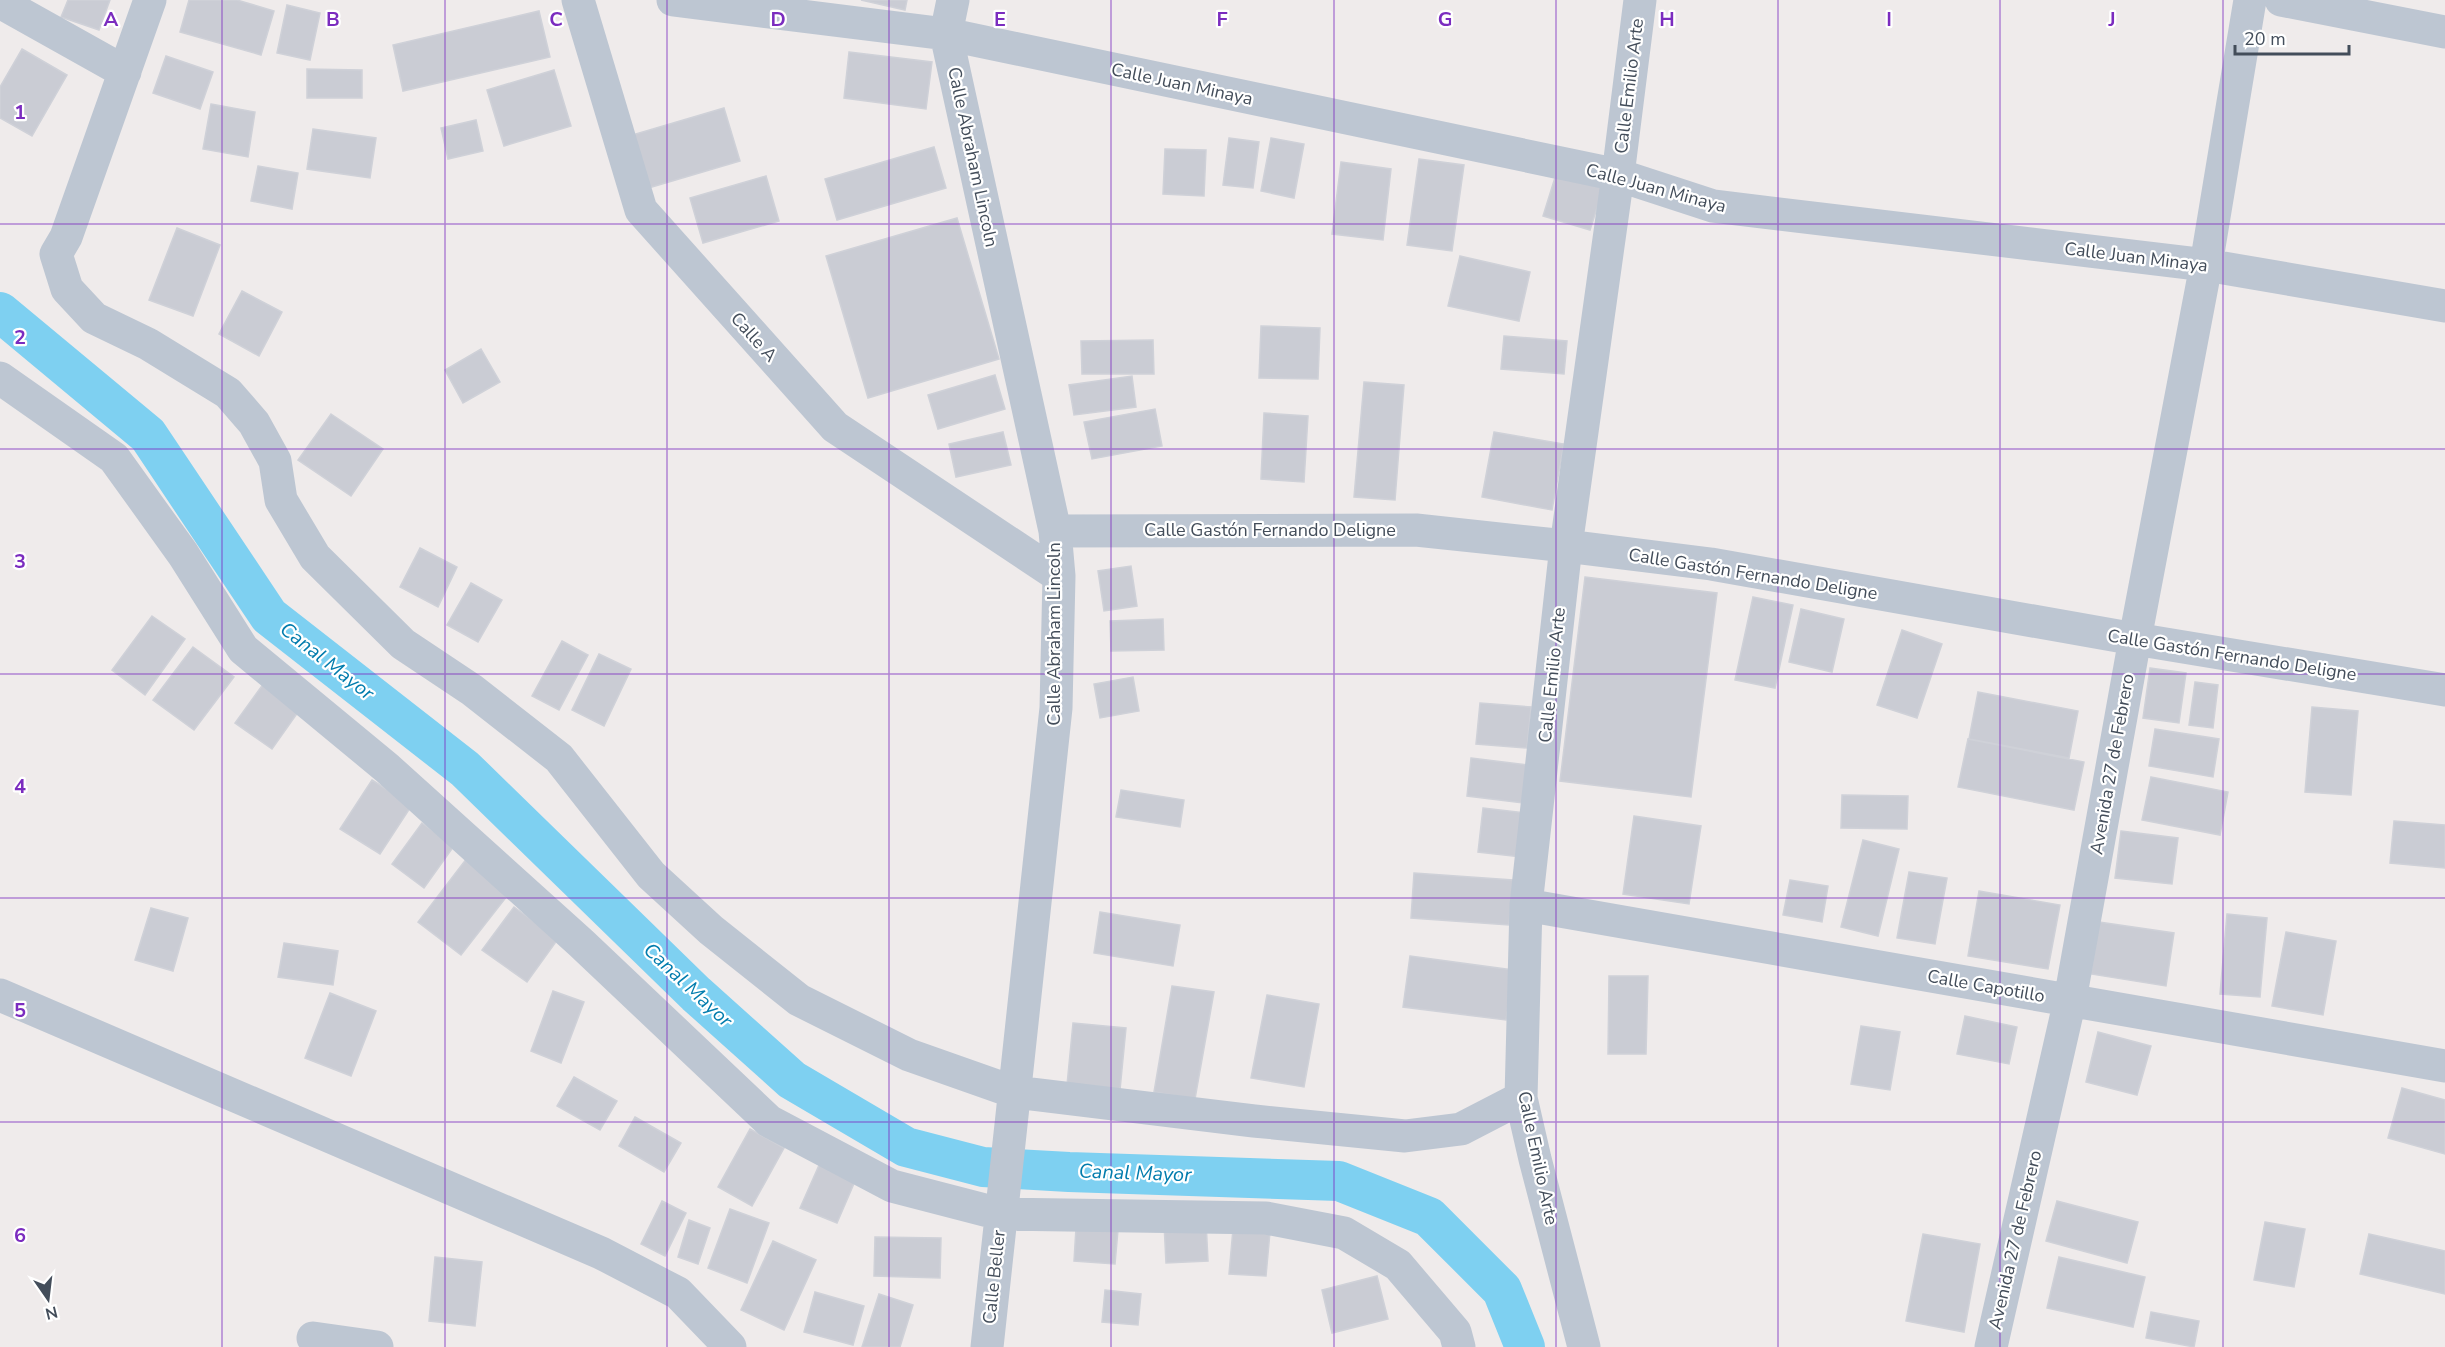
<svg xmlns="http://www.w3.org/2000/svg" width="2445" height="1347" viewBox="0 0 2445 1347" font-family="'Nunito Sans',sans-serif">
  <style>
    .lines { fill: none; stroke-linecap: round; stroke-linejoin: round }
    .canal { stroke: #7ed0f1; stroke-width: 40 }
    .building { fill: #caccd4; stroke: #cfd1d8; stroke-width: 1.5 }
    .street { stroke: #bdc6d2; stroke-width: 33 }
    .grid { fill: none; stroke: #7b2cbf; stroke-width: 1.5; stroke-opacity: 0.55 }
    .labels { text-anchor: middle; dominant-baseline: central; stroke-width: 4.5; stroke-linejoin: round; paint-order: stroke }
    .street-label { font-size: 18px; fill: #434d5a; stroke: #fff }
    .water-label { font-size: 20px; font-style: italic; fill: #027cad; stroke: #fff }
    .grid-label { font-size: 20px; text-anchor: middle; font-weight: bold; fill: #7b2cbf; stroke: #fff; stroke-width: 4.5; stroke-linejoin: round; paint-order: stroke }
  </style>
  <rect width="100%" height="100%" fill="#efebeb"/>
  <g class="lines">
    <path class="canal" d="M0,312L148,435L269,616L465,769L696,994L792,1080L906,1147L983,1167L1069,1172L1339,1181L1429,1217L1502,1290L1525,1347"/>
  </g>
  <path class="building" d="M68,0H110L99,30L61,17Z
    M189,0H237L274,11L261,55L180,32Z
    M861,0H907L905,10Z
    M287,5L320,13L310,60L277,53Z
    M539,11L550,57L403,91L393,45Z
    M22,49L67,75L32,136L0,118V87Z
    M849,52L932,62L926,109L844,98Z
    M166,56L213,72L200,109L153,93Z
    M307,69L362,70V98H307Z
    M554,70L571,126L504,146L487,90Z
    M211,104L255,112L248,157L203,149Z
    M724,108L740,161L645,189L629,136Z
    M476,120L483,151L448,159L441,128Z
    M313,129L376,138L370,178L307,169Z
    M1229,138L1259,142L1253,188L1223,185Z
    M1271,138L1304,144L1294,198L1261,191Z
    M934,147L946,188L837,220L825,179Z
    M1165,149L1206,150L1204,196L1163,194Z
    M1419,159L1464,165L1452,251L1407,245Z
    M1341,162L1391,169L1383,240L1332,234Z
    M258,166L298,173L292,209L251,201Z
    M1558,168L1605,183L1590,230L1543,216Z
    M766,176L779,221L703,243L690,198Z
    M957,218L999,359L868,398L826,256Z
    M177,228L220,245L193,316L149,300Z
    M1460,256L1530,272L1519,321L1448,306Z
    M242,291L282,312L259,356L219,334Z
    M1261,326L1320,328L1318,379L1259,378Z
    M1504,336L1567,341L1564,374L1501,369Z
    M1153,340L1154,374H1082L1081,341Z
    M481,349L500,382L463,403L445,370Z
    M995,375L1005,409L938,429L928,395Z
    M1132,376L1136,407L1074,415L1069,385Z
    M1364,382L1404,385L1395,500L1354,497Z
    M1155,409L1162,446L1092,459L1084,422Z
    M1264,413L1308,416L1304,482L1261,479Z
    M331,414L383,449L351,496L298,460Z
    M1003,432L1011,465L956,477L949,444Z
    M1494,432L1564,444L1552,510L1482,497Z
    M420,548L457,567L438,607L400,587Z
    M1131,566L1137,606L1104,611L1098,571Z
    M1585,577L1717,593L1691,797L1560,781Z
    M471,583L502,600L478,642L447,625Z
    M1753,597L1793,605L1775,688L1735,680Z
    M1801,609L1844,619L1832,672L1789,662Z
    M152,616L185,639L145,695L112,670Z
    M1163,619L1164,650L1111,651L1110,621Z
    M1902,630L1942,644L1917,718L1877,705Z
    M562,641L588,655L559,710L532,696Z
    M193,647L234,677L194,730L153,700Z
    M599,654L631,669L604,726L572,710Z
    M2150,668L2186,673L2179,723L2143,718Z
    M1133,677L1139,711L1100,718L1094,684Z
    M2195,682L2218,685L2213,728L2189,725Z
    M264,683L301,708L272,749L235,723Z
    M1978,692L2078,711L2069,758L1969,739Z
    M1480,703L1531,707L1527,748L1476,744Z
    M2312,707L2358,711L2351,795L2305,792Z
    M2155,729L2219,739L2213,777L2149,766Z
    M1968,739L2084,762L2074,810L1958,787Z
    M1471,758L1528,765L1523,803L1467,796Z
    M2151,777L2228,792L2220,835L2142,820Z
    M372,780L412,805L380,854L340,829Z
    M1121,790L1184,800L1180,827L1116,817Z
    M1842,795L1908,796L1907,829L1841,828Z
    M1483,808L1526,813L1521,857L1478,852Z
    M1634,816L1701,826L1689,904L1623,894Z
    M2394,821L2445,825V868L2390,863Z
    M422,823L454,846L424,888L392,864Z
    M2121,831L2178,838L2172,884L2115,878Z
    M1863,840L1899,849L1878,936L1841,927Z
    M467,858L511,891L461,955L418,922Z
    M1909,872L1947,878L1935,944L1897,938Z
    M1414,873L1513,880L1509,925L1411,918Z
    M1790,880L1828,886L1822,922L1783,915Z
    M1979,891L2060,905L2048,969L1968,956Z
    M514,907L558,939L527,982L482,950Z
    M151,908L188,918L173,971L135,960Z
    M1100,912L1180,925L1173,966L1094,953Z
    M2227,914L2267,918L2260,997L2220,994Z
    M2099,922L2174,933L2166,986L2091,974Z
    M2286,932L2336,941L2323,1015L2272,1006Z
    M284,943L338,951L333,985L278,977Z
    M1410,956L1513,970L1506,1020L1403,1007Z
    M1609,976H1648L1646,1054H1608Z
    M1172,986L1214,992L1195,1099L1154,1092Z
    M553,991L584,1002L561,1063L531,1051Z
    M330,993L376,1011L351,1076L305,1058Z
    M1267,995L1319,1004L1304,1087L1251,1078Z
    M1965,1016L2017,1027L2009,1064L1957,1054Z
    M1073,1023L1126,1028L1120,1090L1067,1085Z
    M1861,1026L1900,1032L1890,1090L1851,1084Z
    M2098,1032L2151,1046L2137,1095L2086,1082Z
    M574,1077L617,1101L600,1130L557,1106Z
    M2402,1088L2445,1100V1154L2388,1138Z
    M635,1117L681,1143L664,1172L619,1146Z
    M750,1129L784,1148L752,1206L718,1187Z
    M820,1163L856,1179L837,1223L800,1208Z
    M662,1201L686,1213L665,1256L641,1244Z
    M2057,1201L2138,1222L2127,1263L2046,1241Z
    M730,1209L769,1223L747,1283L708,1268Z
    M689,1220L710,1228L698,1264L678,1257Z
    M1206,1221L1208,1261L1166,1263L1164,1223Z
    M2265,1222L2305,1229L2294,1287L2254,1280Z
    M1076,1228L1118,1230L1115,1264L1074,1261Z
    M1233,1229L1270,1232L1266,1276L1229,1274Z
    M1923,1234L1980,1244L1964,1332L1906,1321Z
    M2369,1234L2445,1251V1294L2360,1274Z
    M875,1237L941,1238L940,1278L874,1276Z
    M773,1241L816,1260L784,1330L741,1310Z
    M435,1257L482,1262L475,1326L429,1321Z
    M2059,1257L2145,1277L2133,1327L2047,1308Z
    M1377,1276L1388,1319L1332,1333L1322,1290Z
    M1105,1290L1141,1294L1138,1325L1102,1322Z
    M815,1292L864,1306L853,1345L804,1332Z
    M879,1294L913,1305L900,1347H862Z
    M2151,1312L2199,1321L2194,1347L2146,1338Z"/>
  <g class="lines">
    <path class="street" d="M150,0L66,237L56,254L67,289L94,318L148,344L228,393L254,423L275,461L281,500L315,557L403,644L472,690L559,758L651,875L711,930L799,1000L909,1055L1014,1092L1254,1121L1405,1136L1461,1129L1521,1098
      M578,0L641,210L835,427L1059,576
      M673,0L946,34L1618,175L1713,206L2206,265L2445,306
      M953,0L946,34L1055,531L1059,576L1056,708L987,1347
      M2281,0L2445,32
      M0,2L125,72
      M0,378L114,458L183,554L243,649L387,768L581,943L769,1121L892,1186L1000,1214L1266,1218L1344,1233L1398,1265L1455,1332L1459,1347
      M1055,531L1416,530L1566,546L1711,564L2135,639L2445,690
      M1526,905L2445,1066
      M0,995L601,1253L678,1293L730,1347
      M313,1338L377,1347
      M1584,1347L1535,1159L1521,1098L1526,905L1566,546L1618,175L1640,0
      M1991,1347L2070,1000L2135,639L2206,265L2250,0"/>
  </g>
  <path class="grid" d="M222,0V1347M445,0V1347M667,0V1347M889,0V1347M1111,0V1347M1334,0V1347M1556,0V1347M1778,0V1347M2000,0V1347M2223,0V1347M0,224H2445M0,449H2445M0,674H2445M0,898H2445M0,1122H2445"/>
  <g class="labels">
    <g class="street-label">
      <text transform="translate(1182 84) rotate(12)">Calle Juan Minaya</text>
      <text transform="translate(1629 86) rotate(-83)">Calle Emilio Arte</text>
      <text transform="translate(973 157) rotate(78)">Calle Abraham Lincoln</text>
      <text transform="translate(1656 188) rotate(15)">Calle Juan Minaya</text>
      <text transform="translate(2136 257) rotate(7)">Calle Juan Minaya</text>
      <text transform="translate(754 337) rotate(48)">Calle A</text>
      <text x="1270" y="530">Calle Gastón Fernando Deligne</text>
      <text transform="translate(1753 574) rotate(9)">Calle Gastón Fernando Deligne</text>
      <text transform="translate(1054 634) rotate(-90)">Calle Abraham Lincoln</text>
      <text transform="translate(2232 655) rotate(9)">Calle Gastón Fernando Deligne</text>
      <text transform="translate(1552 675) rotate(-84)">Calle Emilio Arte</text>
      <text transform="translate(2112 764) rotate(-80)">Avenida 27 de Febrero</text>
      <text transform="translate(1986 986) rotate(10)">Calle Capotillo</text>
      <text transform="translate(1538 1158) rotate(78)">Calle Emilio Arte</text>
      <text transform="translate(2015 1240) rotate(-77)">Avenida 27 de Febrero</text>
      <text transform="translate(994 1277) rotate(-84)">Calle Beller</text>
    </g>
    <g class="water-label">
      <text transform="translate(327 661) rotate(38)">Canal Mayor</text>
      <text transform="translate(688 985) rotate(43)">Canal Mayor</text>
      <text transform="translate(1135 1173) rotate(2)">Canal Mayor</text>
    </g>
  </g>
  <g class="grid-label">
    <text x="111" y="26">A</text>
    <text x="333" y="26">B</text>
    <text x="556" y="26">C</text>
    <text x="778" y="26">D</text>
    <text x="1000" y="26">E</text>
    <text x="1222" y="26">F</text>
    <text x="1445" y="26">G</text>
    <text x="1667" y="26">H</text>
    <text x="1889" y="26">I</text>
    <text x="2112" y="26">J</text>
    <text x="20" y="119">1</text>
    <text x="20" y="344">2</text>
    <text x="20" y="568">3</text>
    <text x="20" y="793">4</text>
    <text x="20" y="1017">5</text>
    <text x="20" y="1242">6</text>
  </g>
  <g transform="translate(48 1299) rotate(166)" stroke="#ffffff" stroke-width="4.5" paint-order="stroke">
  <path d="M0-4.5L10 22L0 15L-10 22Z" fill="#434d5a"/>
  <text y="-9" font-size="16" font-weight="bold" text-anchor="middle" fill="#434d5a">N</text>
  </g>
  <path d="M2235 45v9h114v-9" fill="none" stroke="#434d5a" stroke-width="3"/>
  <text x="2244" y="45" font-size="18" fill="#434d5a" stroke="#ffffff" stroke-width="4.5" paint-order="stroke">20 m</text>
</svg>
